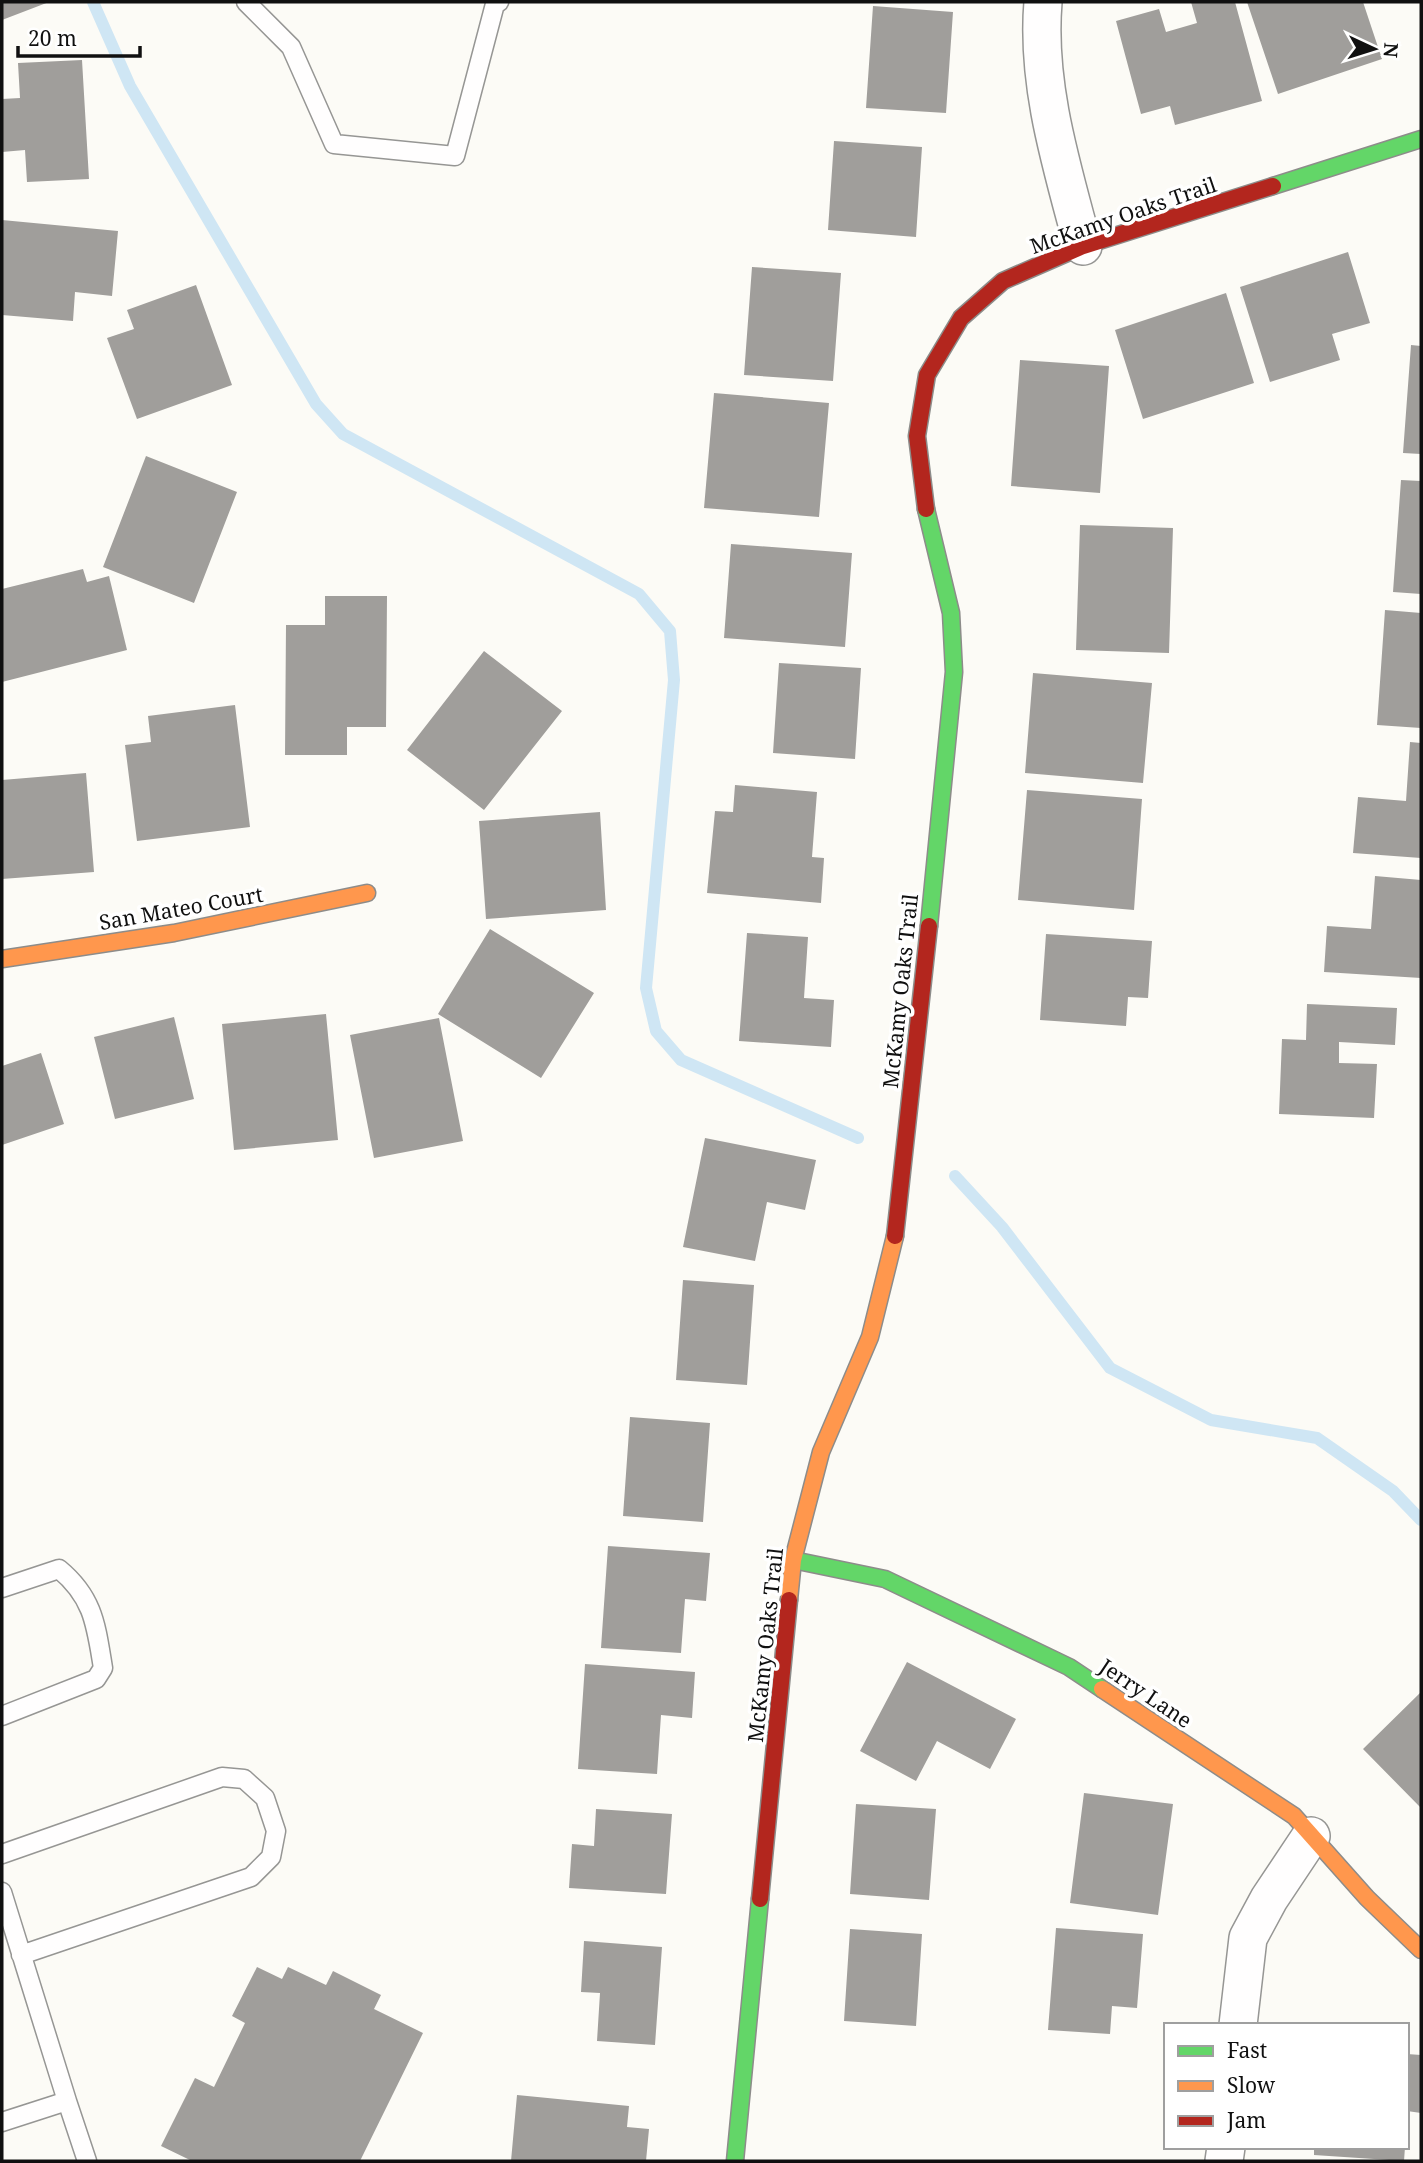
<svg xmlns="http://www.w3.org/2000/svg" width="1423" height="2163" viewBox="0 0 1423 2163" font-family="'Noto Serif',serif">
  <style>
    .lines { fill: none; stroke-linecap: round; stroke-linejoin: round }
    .stream { stroke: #cfe6f4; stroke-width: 12 }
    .building { fill: #a09e9b }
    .lane-casing { stroke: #969694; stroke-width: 21 }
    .street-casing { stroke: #969694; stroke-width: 40 }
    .fast-casing { stroke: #8d8c8a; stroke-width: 19 }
    .slow-casing { stroke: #8d8c8a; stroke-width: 19 }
    .jam-casing { stroke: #8d8c8a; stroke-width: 19 }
    .lane { stroke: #fffefe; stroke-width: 18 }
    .street { stroke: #fffefe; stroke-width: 37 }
    .fast { stroke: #63d668; stroke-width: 16 }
    .slow { stroke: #ff974d; stroke-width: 16 }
    .jam { stroke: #b3261e; stroke-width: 16 }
    .labels { text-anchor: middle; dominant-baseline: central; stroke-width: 7; stroke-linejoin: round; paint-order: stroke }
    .street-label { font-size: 21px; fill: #101010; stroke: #fff }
  </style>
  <rect width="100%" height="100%" fill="#fcfbf6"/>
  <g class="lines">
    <path class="stream" d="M93,2L130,86L316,404L343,434L639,594L670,631L674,680L646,988L656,1031L681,1060L858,1138
      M955,1176L1002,1227L1110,1368L1211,1420L1317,1438L1393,1491L1421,1520"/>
  </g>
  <path class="building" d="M2,2H49L2,20Z
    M1191,2H1235L1262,101L1175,125L1170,106L1141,114L1116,21L1159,9L1166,32L1197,23Z
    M1247,2H1363L1382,59L1278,94Z
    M873,6L953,12L946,113L866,108Z
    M82,60L89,179L27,182L25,150L2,152V99L20,98L18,63Z
    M834,141L922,147L916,237L828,230Z
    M2,220L118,231L112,296L75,292L73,321L2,315Z
    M1348,252L1370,323L1332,334L1340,360L1270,382L1240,287Z
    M752,267L841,273L833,381L744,375Z
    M196,285L232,385L137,419L107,338L134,329L127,310Z
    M1226,293L1254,383L1143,419L1115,330Z
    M1411,345L1421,346V454L1403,453Z
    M1020,360L1109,366L1100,493L1011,486Z
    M714,393L829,403L819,517L704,508Z
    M146,456L237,492L194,603L103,567Z
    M1401,480L1421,481V594L1393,592Z
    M1080,525L1173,528L1169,653L1076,650Z
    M731,544L852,553L845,647L724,638Z
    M83,569L87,582L109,576L127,650L2,682V589Z
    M325,596H387L386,727H347V755H285L286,625H325Z
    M1385,610L1421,613V728L1377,725Z
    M484,651L562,711L484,810L407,750Z
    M779,663L861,668L855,759L773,753Z
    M1033,673L1152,683L1143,783L1025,773Z
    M235,705L250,827L137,841L125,745L151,742L148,716Z
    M1410,742L1421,743V858L1353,853L1358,797L1406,801Z
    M86,773L94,872L2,879V780Z
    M735,785L817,792L812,857L824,858L821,903L707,893L715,811L733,812Z
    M1027,790L1142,799L1134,910L1018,900Z
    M600,812L606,910L486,919L479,821Z
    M1375,876L1421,880V978L1324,972L1327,926L1371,929Z
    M490,929L594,993L541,1078L438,1014Z
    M747,933L808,937L804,998L834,1000L831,1047L739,1041Z
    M1046,934L1152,941L1148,998L1128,997L1126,1026L1040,1020Z
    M1307,1004L1397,1008L1395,1045L1339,1042V1063L1377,1064L1374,1118L1279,1114L1282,1039L1306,1040Z
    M326,1014L338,1140L234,1150L222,1024Z
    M174,1017L194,1099L115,1119L94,1037Z
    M439,1018L463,1141L374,1158L350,1035Z
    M41,1053L64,1124L2,1145V1066Z
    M705,1138L816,1160L805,1210L767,1202L755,1261L683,1247Z
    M683,1280L754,1285L747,1385L676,1380Z
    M630,1417L710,1423L703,1522L623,1516Z
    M608,1546L710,1553L706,1601L685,1599L681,1653L601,1648Z
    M907,1662L1016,1719L990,1769L937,1741L916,1781L860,1751Z
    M585,1664L695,1672L692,1718L661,1715L657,1774L578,1769Z
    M1421,1692V1808L1363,1749Z
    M1084,1793L1173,1804L1158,1915L1070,1903Z
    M856,1804L936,1809L929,1900L850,1894Z
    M596,1809L672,1814L666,1894L569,1888L572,1844L594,1846Z
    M1056,1928L1143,1934L1137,2008L1112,2006L1110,2034L1048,2030Z
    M850,1929L922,1934L916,2026L844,2021Z
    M584,1941L662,1947L655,2045L597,2041L600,1993L581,1992Z
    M257,1967L282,1979L288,1967L326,1985L333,1971L381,1995L374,2009L423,2033L360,2161H192L161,2146L195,2078L214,2087L245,2023L232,2016Z
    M1407,2054L1421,2055V2113L1407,2111Z
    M517,2095L629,2106L627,2127L649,2129L646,2161H511Z
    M1314,2147H1405L1404,2161L1314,2155Z"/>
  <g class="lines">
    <defs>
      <path id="lane" d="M246,2L291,47L334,144L455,156L495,4L499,2
        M2,1588L59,1569C94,1598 96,1626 103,1668L96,1679L2,1716
        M2,1854L222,1777L244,1779L265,1798L276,1831L271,1857L251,1877L21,1955
        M2,1892L67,2101L2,2122
        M67,2101L87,2161"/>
      <path id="street" d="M1043,2C1036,85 1062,167 1083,246
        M1238,2025L1248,1938L1269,1899L1311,1836
        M1224,2161L1226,2147"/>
      <path id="fast" d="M1273,186L1421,139
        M926,509L951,613L954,672L929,926
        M793,1560L885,1579L1069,1667L1102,1689
        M735,2161L760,1899"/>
      <path id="slow" d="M2,959L174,933L367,893
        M789,1600L793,1560L821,1452L870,1337L895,1236
        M1102,1689L1294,1816L1367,1898L1421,1950"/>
      <path id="jam" d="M926,509L917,436L927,375L961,318L1003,281L1083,246L1273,186
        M895,1236L929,926
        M760,1899L789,1600"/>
    </defs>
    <use href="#lane" class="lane-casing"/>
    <use href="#street" class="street-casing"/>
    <use href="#fast" class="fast-casing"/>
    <use href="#slow" class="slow-casing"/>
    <use href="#jam" class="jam-casing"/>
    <use href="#lane" class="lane"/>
    <use href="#street" class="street"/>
    <use href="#fast" class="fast"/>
    <use href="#slow" class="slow"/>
    <use href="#jam" class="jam"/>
  </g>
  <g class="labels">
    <g class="street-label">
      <text transform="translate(1123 215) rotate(-19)">McKamy Oaks Trail</text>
      <text transform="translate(181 908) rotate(-10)">San Mateo Court</text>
      <text transform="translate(900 991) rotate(-84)">McKamy Oaks Trail</text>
      <text transform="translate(765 1645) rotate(-84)">McKamy Oaks Trail</text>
      <text transform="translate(1146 1693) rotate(34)">Jerry Lane</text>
    </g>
  </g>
  <rect width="1423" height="2163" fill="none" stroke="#101010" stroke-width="7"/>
  <rect x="1164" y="2023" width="245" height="126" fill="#ffffff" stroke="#9f9f9f" stroke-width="2"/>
  <rect x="1178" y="2046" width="35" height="10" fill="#63d668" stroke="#9f9f9f" stroke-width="2"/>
  <text x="1227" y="2058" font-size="21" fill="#101010">Fast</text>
  <rect x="1178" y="2081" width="35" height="10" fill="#ff974d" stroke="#9f9f9f" stroke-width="2"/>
  <text x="1227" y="2093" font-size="21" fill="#101010">Slow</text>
  <rect x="1178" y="2116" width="35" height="10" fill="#b3261e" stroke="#9f9f9f" stroke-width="2"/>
  <text x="1227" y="2128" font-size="21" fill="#101010">Jam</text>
  <g transform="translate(1374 49) rotate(94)" stroke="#ffffff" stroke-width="5" paint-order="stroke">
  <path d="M0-5L12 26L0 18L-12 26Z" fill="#101010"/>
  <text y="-10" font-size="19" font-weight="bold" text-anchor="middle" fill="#101010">N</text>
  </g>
  <path d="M18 46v10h122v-10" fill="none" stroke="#101010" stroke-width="3.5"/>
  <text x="28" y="46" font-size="21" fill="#101010" stroke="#ffffff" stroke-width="5" paint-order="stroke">20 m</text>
</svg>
